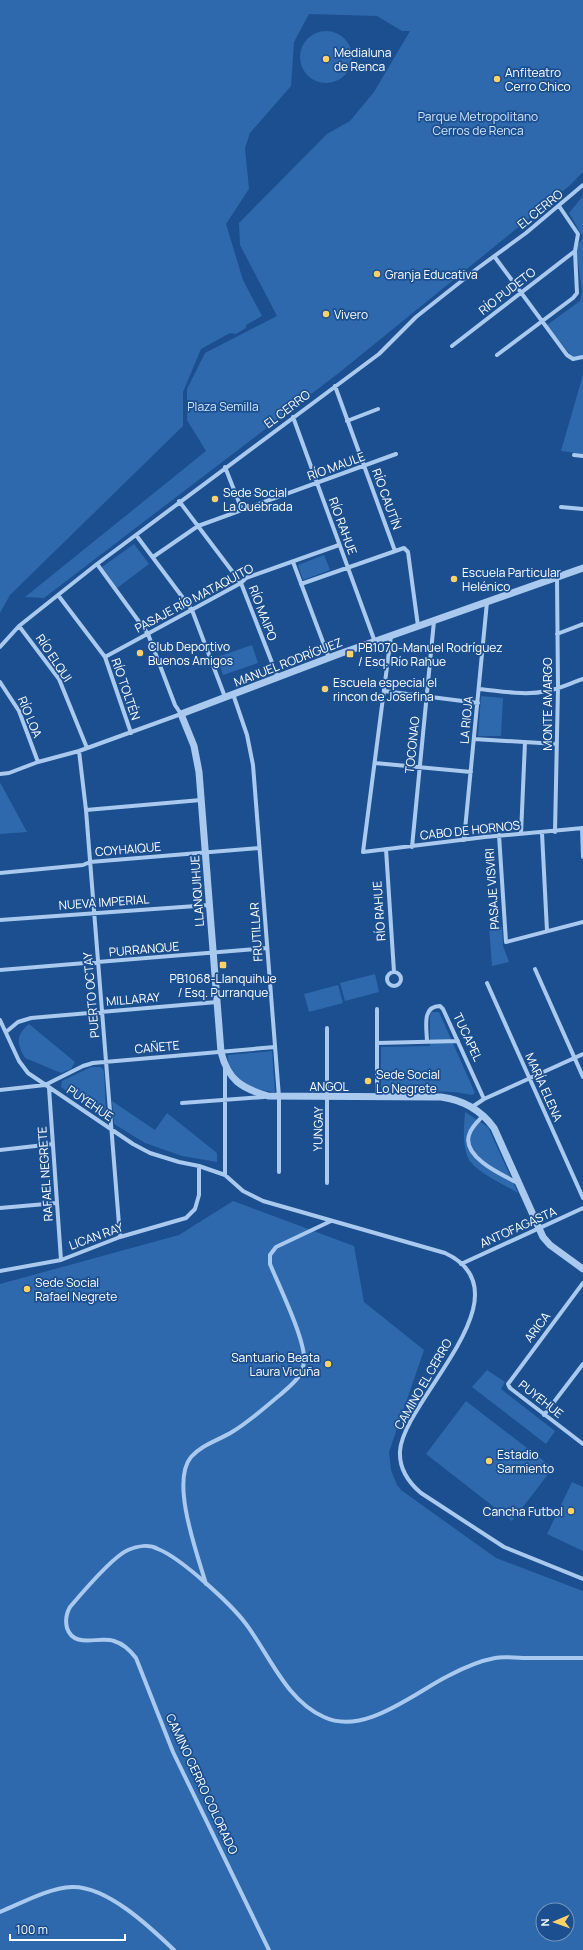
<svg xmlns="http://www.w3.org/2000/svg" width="583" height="1950" viewBox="0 0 583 1950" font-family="Manrope,sans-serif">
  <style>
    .green { fill: #2e69ad; fill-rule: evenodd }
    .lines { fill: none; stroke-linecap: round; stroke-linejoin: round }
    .minor { stroke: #a9c9ee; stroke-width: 4 }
    .tertiary { stroke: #a9c9ee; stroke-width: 7 }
    .poi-dot { fill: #ffd166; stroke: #1b4f8f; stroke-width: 1.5 }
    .labels { text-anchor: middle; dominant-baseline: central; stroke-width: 3.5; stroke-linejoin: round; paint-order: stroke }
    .poi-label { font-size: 12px; fill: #fff; stroke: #1b4f8f; text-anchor: start }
    .park-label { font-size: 12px; fill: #cfe3fa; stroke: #1b4f8f }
    .street-label { font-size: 12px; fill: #fff; stroke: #1b4f8f }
  </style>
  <rect width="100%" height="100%" fill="#1b4f8f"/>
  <path class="green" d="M0,0H583V172L569,186L340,372L44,598L25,597L206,451L187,420V389L205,353L277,316L240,245L239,223L327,134L350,121L374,92L410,31H402L377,16L309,14L294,42L291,86L250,133L245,148L249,189L226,224L243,280L262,316L246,325V328L236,334L230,333L201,349L183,392V426L10,595L0,613Z
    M300 57a26 26 0 1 1 52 0a26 26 0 1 1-52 0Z
    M583,196V237L569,213Z
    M583,238V356L573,358L547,325L580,301L582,292L576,247Z
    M583,370V454L561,451L582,378Z
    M134,544L149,564L117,588L102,567Z
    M324,555L330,570L303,580L298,565Z
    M252,645L258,663L223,675L217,657Z
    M481,696L503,698L501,736H478Z
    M0,783L1,784L27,832L0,834Z
    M489,926L502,927L503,946L509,962L492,966Z
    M375,974L379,992L345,1001L340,983Z
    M338,985L343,1003L309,1012L304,994Z
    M431,1012H439L475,1093L472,1095L454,1092L381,1090V1047L430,1046V1017Z
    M29,1024L75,1062L71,1069L61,1073L25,1058C17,1044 15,1036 29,1024Z
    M272,1051L275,1092C257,1090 240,1087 231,1070C229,1065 227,1060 228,1055Z
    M91,1067H101L104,1071L106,1112L102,1115L61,1087L62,1081Z
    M112,1101L155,1130L167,1113L217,1153V1162L182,1156L145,1143L114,1124Z
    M465,1112L488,1127L518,1193C505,1185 474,1171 468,1158C462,1144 464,1127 465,1112Z
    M233,1201L354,1246L364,1302L424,1350L389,1452L391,1470L397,1485L401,1490L496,1558L583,1591V1950H0V1284L179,1235ZM543,1910H567V1934H543Z
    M487,1370L505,1382L501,1389L555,1431L546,1444L472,1387Z
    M466,1401L553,1468L512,1521L426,1454Z
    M572,1482L583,1487V1551L547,1534Z"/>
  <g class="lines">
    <path class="minor" d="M494,256L567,355L573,359L583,357
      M452,346L575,251
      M497,355L573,298L577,293L575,251L578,234L559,206
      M335,386L395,551
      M293,417L375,642
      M347,421L378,409
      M574,455L583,456
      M225,467L242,510
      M179,501L241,583L278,678
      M561,507L583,509
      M136,535L192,610L225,697
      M153,557L198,526L396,454
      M293,562L329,658
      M301,584L404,548L408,552L418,626
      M58,595L105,657L131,733
      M19,626L59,679L87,748
      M557,634L583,624
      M391,636L363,852L485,837L583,828
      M0,647L19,626L97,564L379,354L416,317L478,268L526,233L583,185
      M105,657L241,583L246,578L339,545
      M0,682L19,711L38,762
      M479,689C502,691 525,696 547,691C560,689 571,683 583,679
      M384,691L478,703
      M233,694L247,735L253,765L279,1097V1172
      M474,739L557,744
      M79,751L86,810L120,1237
      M375,763L471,772
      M0,774L9,773L38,762L79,751L181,714L175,705L148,634L97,564
      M86,810L201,800
      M582,828L583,857
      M555,832L558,688L557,577
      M542,833L547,931
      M521,834L525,742
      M499,835L506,942L583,922
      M464,840L487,602
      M412,847L434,621
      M386,849L394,972
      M0,873L83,865L90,862L259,848
      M0,920L210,905
      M535,969L583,1077
      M0,970L267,948
      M387 979a7 7 0 1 1 14 0a7 7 0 1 1-14 0Z
      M487,983L583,1198
      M377,1009V1097
      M0,1020L19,1061L28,1073L133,1144L150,1153L179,1162L199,1166L225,1175L243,1191L263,1201L445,1253C532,1293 403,1400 400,1451C399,1468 408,1482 421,1493L504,1547L583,1579
      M327,1028V1183
      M6,1032L18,1022L31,1018L217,1002
      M427,1042C427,1029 421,1006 440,1006L443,1009L484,1099
      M377,1043L458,1041
      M49,1088L61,1260
      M0,1090L45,1085L83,1066L93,1063L275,1047
      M182,1103L264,1097
      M472,1107L484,1099L583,1054
      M484,1115C478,1121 471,1127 469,1135C462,1157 502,1175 518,1183
      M0,1150L53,1144
      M225,1175V1068
      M0,1208L57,1203
      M461,1264L583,1208
      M0,1271L61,1260L120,1237L186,1218L195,1209L199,1195V1166
      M583,1283L508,1384L510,1388L583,1444
      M544,1415L583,1364
      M206,1584C198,1556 170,1482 191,1457C201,1445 219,1440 232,1432C249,1422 265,1407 280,1395C291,1385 303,1377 304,1361C306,1341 279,1286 270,1264V1255L276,1247L331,1221
      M0,1912C22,1903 48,1888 72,1887C107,1886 150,1927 174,1950
      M269,1950L173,1752L136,1658C130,1650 124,1644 114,1641C98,1636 74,1649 67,1628C65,1620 66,1614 70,1607C81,1594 114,1556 128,1550C137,1546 149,1544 158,1549C181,1558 231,1604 246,1624C270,1656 286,1700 324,1717C364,1736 414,1693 448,1676C463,1668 479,1661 495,1658C504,1656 514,1658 523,1658C543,1658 563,1658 583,1658"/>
    <path class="tertiary" d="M583,568L339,654L181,714L194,746L199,772L221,1052C228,1080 241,1088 268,1096L441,1097C463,1100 481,1110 494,1128L543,1237L550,1245L583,1269"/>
  </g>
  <g class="poi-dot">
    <circle cx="326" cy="59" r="4"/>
    <circle cx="497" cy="79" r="4"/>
    <circle cx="377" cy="274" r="4"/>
    <circle cx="326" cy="314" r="4"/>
    <circle cx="215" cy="499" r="4"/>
    <circle cx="454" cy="579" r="4"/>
    <circle cx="140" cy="653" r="4"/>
    <rect x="346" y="650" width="8" height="8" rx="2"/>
    <circle cx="325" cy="689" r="4"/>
    <rect x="219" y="961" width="8" height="8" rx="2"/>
    <circle cx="368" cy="1081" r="4"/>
    <circle cx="27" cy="1289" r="4"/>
    <circle cx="328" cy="1364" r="4"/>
    <circle cx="489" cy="1461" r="4"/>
    <circle cx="571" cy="1511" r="4"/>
  </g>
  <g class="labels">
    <g class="poi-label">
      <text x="334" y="52">Medialuna<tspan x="334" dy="14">de Renca</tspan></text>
      <text x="505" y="72">Anfiteatro<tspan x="505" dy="14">Cerro Chico</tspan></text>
      <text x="385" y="274">Granja Educativa</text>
      <text x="334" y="314">Vivero</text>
      <text x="223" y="492">Sede Social<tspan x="223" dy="14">La Quebrada</tspan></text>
      <text x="462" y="572">Escuela Particular<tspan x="462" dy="14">Helénico</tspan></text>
      <text x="148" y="646">Club Deportivo<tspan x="148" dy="14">Buenos Amigos</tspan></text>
      <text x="358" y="647">PB1070-Manuel Rodríguez<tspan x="358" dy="14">/ Esq. Río Rahue</tspan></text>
      <text x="333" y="682">Escuela especial el<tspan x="333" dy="14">rincon de Josefina</tspan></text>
      <text x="223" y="978" text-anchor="middle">PB1068-Llanquihue<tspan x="223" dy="14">/ Esq. Purranque</tspan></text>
      <text x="376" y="1074">Sede Social<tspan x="376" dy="14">Lo Negrete</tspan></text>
      <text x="35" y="1282">Sede Social<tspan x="35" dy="14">Rafael Negrete</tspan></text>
      <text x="320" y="1357" text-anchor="end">Santuario Beata<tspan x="320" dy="14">Laura Vicuña</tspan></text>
      <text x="497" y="1454">Estadio<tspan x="497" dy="14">Sarmiento</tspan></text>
      <text x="563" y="1511" text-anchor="end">Cancha Futbol</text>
    </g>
    <g class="park-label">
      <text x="478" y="116">Parque Metropolitano<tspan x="478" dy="14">Cerros de Renca</tspan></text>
      <text x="223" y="406">Plaza Semilla</text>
    </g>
    <g class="street-label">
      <text transform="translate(540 209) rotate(-39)">EL CERRO</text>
      <text transform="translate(507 291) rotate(-38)">RÍO PUDETO</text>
      <text transform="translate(287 409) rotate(-37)">EL CERRO</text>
      <text transform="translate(336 466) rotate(-20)">RÍO MAULE</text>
      <text transform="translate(387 499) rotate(70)">RÍO CAUTÍN</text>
      <text transform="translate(343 526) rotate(70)">RÍO RAHUE</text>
      <text transform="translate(194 598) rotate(-28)">PASAJE RÍO MATAQUITO</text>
      <text transform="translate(263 613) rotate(69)">RÍO MAIPO</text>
      <text transform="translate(54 658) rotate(56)">RÍO ELQUI</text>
      <text transform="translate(288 662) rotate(-21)">MANUEL RODRÍGUEZ</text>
      <text transform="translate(126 689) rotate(71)">RÍO TOLTÉN</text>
      <text transform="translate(547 704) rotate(-90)">MONTE AMARGO</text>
      <text transform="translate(30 717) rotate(67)">RÍO LOA</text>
      <text transform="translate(466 720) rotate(-85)">LA RIOJA</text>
      <text transform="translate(412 745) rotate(-84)">TOCONAO</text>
      <text transform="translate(470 830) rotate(-6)">CABO DE HORNOS</text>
      <text transform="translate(128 849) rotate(-5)">COYHAIQUE</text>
      <text transform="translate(492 889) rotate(-94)">PASAJE VISVIRI</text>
      <text transform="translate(197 891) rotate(-94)">LLANQUIHUE</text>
      <text transform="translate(104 902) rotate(-4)">NUEVA IMPERIAL</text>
      <text transform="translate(379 911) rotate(-94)">RÍO RAHUE</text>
      <text transform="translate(256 932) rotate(-94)">FRUTILLAR</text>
      <text transform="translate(144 949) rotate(-5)">PURRANQUE</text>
      <text transform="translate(91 995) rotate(-95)">PUERTO OCTAY</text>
      <text transform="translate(133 999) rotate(-5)">MILLARAY</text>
      <text transform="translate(468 1037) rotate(65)">TUCAPEL</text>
      <text transform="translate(157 1047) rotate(-5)">CAÑETE</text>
      <text x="329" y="1086">ANGOL</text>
      <text transform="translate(544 1087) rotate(66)">MARÍA ELENA</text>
      <text transform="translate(90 1103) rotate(34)">PUYEHUE</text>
      <text transform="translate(318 1129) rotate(-89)">YUNGAY</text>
      <text transform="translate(45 1174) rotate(-94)">RAFAEL NEGRETE</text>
      <text transform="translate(518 1227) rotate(-24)">ANTOFAGASTA</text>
      <text transform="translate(96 1236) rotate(-20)">LICAN RAY</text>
      <text transform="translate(537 1327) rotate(-53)">ARICA</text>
      <text transform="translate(423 1384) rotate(-60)">CAMINO EL CERRO</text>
      <text transform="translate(541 1399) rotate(38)">PUYEHUE</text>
      <text transform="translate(202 1784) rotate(65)">CAMINO CERRO COLORADO</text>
    </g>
  </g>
  <g transform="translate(555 1922) rotate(268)"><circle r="19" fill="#1b4f8f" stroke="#7695bc"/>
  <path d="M0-3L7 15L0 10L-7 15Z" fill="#ffd166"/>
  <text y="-6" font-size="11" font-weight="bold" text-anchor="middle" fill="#ffffff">N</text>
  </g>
  <path d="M10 1934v6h115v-6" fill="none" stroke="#ffffff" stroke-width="2"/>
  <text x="16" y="1934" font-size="12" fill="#ffffff" stroke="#1b4f8f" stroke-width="3" paint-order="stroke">100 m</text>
</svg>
